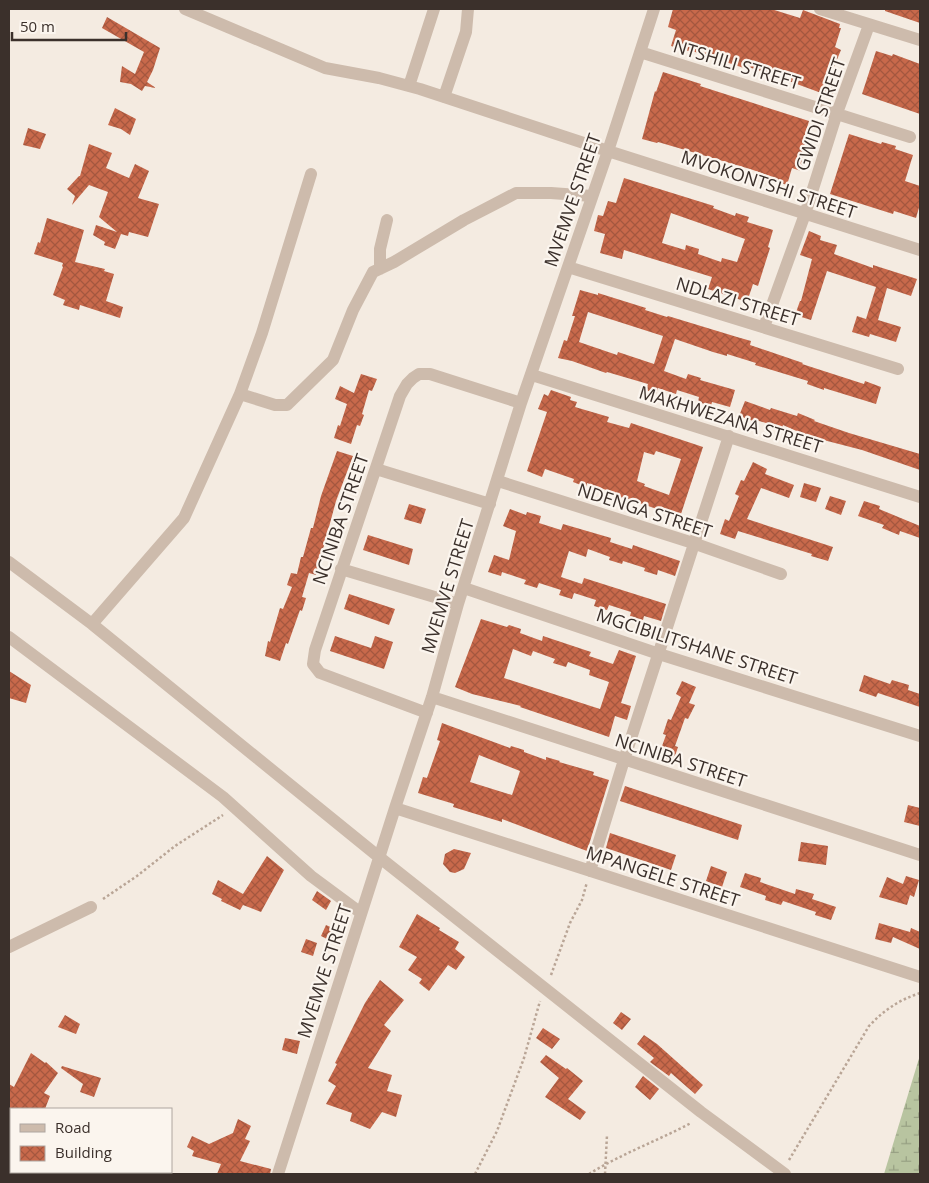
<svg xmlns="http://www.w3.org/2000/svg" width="929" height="1183" viewBox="0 0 929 1183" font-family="'Open Sans',sans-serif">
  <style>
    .wetland { fill: url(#wetland-marsh) }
    .building { fill: url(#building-cross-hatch); fill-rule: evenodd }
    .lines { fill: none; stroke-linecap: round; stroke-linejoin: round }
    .path { stroke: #b9a596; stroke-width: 2.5; stroke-dasharray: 2.5 2.5; stroke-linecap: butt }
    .minor { stroke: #cdbbac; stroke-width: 12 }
    .labels { text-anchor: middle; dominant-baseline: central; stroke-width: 4.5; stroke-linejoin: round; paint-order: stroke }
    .street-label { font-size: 18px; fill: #3b302b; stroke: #fbf5ee }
  </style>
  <defs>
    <pattern id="wetland-marsh" width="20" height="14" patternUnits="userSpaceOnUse" patternTransform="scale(1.25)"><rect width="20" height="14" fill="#b8c4a0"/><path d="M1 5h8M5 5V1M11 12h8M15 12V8" fill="none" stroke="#97a083"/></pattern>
    <pattern id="building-cross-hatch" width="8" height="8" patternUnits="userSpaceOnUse" patternTransform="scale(1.25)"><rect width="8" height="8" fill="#c8694b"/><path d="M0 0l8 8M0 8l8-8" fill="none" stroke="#a4573f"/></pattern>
  </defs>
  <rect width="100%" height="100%" fill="#f4ebe1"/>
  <path class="wetland" d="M920,1055V1174H884Z"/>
  <path class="building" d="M673,9H771L800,18L803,10L840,24L839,28H841L835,47L841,50L828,81L836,84L832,97L767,73L745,66L744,68L692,51V52L671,46L676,30L668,27Z
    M885,9H920V23L885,11Z
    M107,17L160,48L153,70L147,82L156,88L145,86L142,91L131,84L120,82L122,66L135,74L144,52L102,28Z
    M876,51L892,56L893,54L920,64V114L862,94Z
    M663,72L701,84L700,86L809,121L804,138L811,141L801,171L792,168L787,185L772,180L773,177L750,169L658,142L657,143L642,139L655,91L656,92Z
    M115,108L136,119L130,135L121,129L108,125Z
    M28,128L46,134L40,149L23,145Z
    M849,134L881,144L882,142L896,146L895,149L913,155L905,181L920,186V204L916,218L894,211L893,214L830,194Z
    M89,144L112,153L106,168L129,178L135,164L149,171L138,198L159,204L148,237L129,232L128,236L121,234L115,249L104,245L105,242L93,235L96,225L117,232L99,217L108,192L89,185L72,205L75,196L67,189L79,176H80Z
    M624,178L714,206L713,208L735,216L736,213L749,217L747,222L773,230L768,247L770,248L758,286L753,284L747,302L708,289L712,277L624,250L622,259L600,253L605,234L594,231L598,215L603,216L608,201L616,203ZM671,213L745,239L737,262L722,258L721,262L698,254L699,249L686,245L685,250L662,243Z
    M47,218L84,230L75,262L105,269L104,271L114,274L106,301L123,307L120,318L80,305L79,310L63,305L65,300L53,295L63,267L62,266L63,263L34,254L38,242L40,243Z
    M809,231L821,236L820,240L837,245L834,254L873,268V265L917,279L911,296L887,288L878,320L901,327L896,342L870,334L869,337L852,332L857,316L866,319L876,287L827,271L811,320L795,315L800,301H801L812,259L800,255Z
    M580,290L598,295V293L646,308L645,310L667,317L668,316L737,337L751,341L750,345L803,363L802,364L864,384L865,381L881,387L876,404L824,388V390L807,384L808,381L755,365L756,363L727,354V356L713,352L675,339L664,371L686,379L688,374L701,378L700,380L735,390L730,407L712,402L711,406L698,402L699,397L677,390L676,394L658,388L656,394L646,390L648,384L607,372L606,373L572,361L558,358L564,340L567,341L575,316H572ZM588,312L663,336L654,364L618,352L617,355L579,342Z
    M361,374L377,379L372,391L369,390L362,414L364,415L360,426L357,425L351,444L334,438L338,425L340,426L347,404L335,399L340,386L354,393Z
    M551,390L571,397L570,400L577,402L575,407L609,417L607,422L629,428L631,423L703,447L680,517L622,497L621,498L608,494L609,491L587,483L586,487L573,482L574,479L545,469L542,477L527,471L547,412L538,409L544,394L548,396ZM656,451L681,459L669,495L644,486L645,484L637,481L644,452L654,455Z
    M745,401L770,410L771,408L797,416L798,413L815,420L814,421L849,433L920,454V470L862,450L808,436L783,425L782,428L756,420V422L739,416Z
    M337,451L353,456L336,501L316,575L309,573L302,597L306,598L302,611L300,610L288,644L286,643L280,661L265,656L268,641L270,642L280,608L283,609L292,587L287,585L291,573L297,574L301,557H303L311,528H313L321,496Z
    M753,462L767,469L765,474L794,485L789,498L761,488L747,519L833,547L828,561L811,556L812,554L738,531L735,539L720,534L725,519L729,521L739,496L735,494L741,480L744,481Z
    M804,483L821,488L816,502L800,497Z
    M830,496L846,501L841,515L825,509Z
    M864,501L880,506L879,509L920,526V538L900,531L899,535L882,528L884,525L858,516Z
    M409,504L426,509L421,524L404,519Z
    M510,509L526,515L527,512L541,516L539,523L561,530L563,524L611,538L610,542L632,549L633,545L680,561L675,576L658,570L657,575L644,571L645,568L623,561L622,564L609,560L610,557L588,549L586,557L569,551L561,577L582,584L584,578L666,604L661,621L644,616L643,620L630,616L631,612L609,605L607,610L594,606L596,600L574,593L572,599L559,595L561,590L539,583L537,588L524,584L526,580L502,572L501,576L488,572L494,555L509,560L516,531L503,526Z
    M368,535L413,549L409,565L363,550Z
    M349,594L395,609L389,625L344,609Z
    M481,619L507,627L509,625L521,629L520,633L542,641L543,636L591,652L589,656L613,664L619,650L636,656L621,703L631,706L627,720L615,716L609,737L520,707L521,706L472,694L455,687ZM513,649L531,656L533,651L555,659L553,663L566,667L568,662L590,670L589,675L609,682L600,709L504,678Z
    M335,636L371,648L375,636L393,642L384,669L330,651Z
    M9,671L31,685L26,703L9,698Z
    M864,675L890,684L892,680L909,685L908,690L920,694V707L878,693L876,697L859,691Z
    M682,681L696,687L689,703L695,705L688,719L685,718L675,746L678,747L673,762L658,757L666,735L663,734L668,719L671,720L681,697L676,694Z
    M442,723L510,748L511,746L524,750V752L546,760V757L560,761L559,762L594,772L593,775L609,780L587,851L502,819V822L453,807L454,804L418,793L423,777L427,778L440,741L437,740ZM479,755L520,771L512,795L470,782Z
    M625,786L742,825L738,840L620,801Z
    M908,805L920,808V826L904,822Z
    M610,833L676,855L671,870L606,848Z
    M801,842L828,846L826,865L798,861Z
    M454,849L471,853L464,869L455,873L450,872L443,864L445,854Z
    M267,856L284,870L261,912L243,905L240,910L221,901L222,899L212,894L218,880L243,894Z
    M711,866L727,872L722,887L706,881Z
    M745,873L761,878L760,882L795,894L796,889L814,894L812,899L836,907L831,920L815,915L816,912L783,901L781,905L765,900L766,896L740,887Z
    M906,876L919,880L914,897L910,895L907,905L879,897L887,877L903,884Z
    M317,891L331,901L326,910L312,900Z
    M417,914L440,928L439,930L459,942L455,949L465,957L456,970L448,965L429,991L419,983L422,979L408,970L417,957L399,947Z
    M879,923L910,932L911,928L920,932V949L893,937L891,943L875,939Z
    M326,925L337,930L331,941L321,936Z
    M306,939L317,943L313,956L301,952Z
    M380,980L404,1000L384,1025L391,1031L368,1068L392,1075L387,1091L402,1095L396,1117L382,1112L370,1129L350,1121L352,1113L326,1104L336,1086L328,1081L337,1064L335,1063L365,1003Z
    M621,1012L631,1019L622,1030L613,1023Z
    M65,1015L80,1024L76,1034L58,1027Z
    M543,1028L560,1039L552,1049L536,1038Z
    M644,1035L657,1044L703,1085L695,1094L671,1073L669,1076L650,1062L654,1058L637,1044Z
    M285,1038L300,1041L297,1054L282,1050Z
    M31,1053L45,1063L46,1062L58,1073L44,1093L50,1096L45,1109H9V1084L14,1087Z
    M546,1055L566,1069L567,1068L583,1081L568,1099L586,1112L580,1120L545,1097L559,1078L540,1062Z
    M62,1066L101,1078L94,1097L80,1092L83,1084L61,1068Z
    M643,1076L659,1089L650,1100L635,1087Z
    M238,1119L251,1126L245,1139L250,1141L240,1161L271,1169L270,1174H217L221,1164L192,1156L194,1151L187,1147L192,1136L209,1144L233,1133Z"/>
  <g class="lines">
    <path class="path" d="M103,899L137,876L175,846L223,815
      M551,975L570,923L582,900L587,882
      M789,1160L869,1026C884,1010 899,1000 920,993
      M475,1174L497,1131L524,1058L540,1001
      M589,1174C621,1154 657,1141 691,1123
      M605,1174L607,1135"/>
    <path class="minor" d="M185,9L325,68L379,78L420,89L608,151L920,250
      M820,9L920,40
      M640,52L910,137
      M409,86L434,9
      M444,97L466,32L468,9
      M568,267L898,369
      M380,269V249L387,220
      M764,327L805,214L837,113L869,25
      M532,375L920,497
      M240,394L275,405H287L333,360L353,310L373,272L394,262L464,220L516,193H551L592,196
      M376,469L490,504
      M498,481L693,543L781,574
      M9,562L92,624L379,857L701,1112L785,1174
      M341,569L458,604
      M464,588L659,654L920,736
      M92,624L184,518L240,394L262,333L311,174
      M9,637L223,797L311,876L361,913
      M432,697L920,855
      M427,713L320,673L313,664L315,650L400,396L407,384L413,378L419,374H430L521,403
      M395,808L920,977
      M590,871L624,760L729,436
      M9,947L91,907
      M9,1154L11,1155
      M43,1172L49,1174
      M278,1174L395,808L432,697L458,604L521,403L608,151L654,9"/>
  </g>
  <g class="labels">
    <g class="street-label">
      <text transform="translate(737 64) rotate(17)">NTSHILI STREET</text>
      <text transform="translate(820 114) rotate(-71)">GWIDI STREET</text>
      <text transform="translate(769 184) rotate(18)">MVOKONTSHI STREET</text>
      <text transform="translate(572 200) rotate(-71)">MVEMVE STREET</text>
      <text transform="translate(738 301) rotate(17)">NDLAZI STREET</text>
      <text transform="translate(731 419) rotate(17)">MAKHWEZANA STREET</text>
      <text transform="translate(645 510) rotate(18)">NDENGA STREET</text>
      <text transform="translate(340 519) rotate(-71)">NCINIBA STREET</text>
      <text transform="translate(447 586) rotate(-73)">MVEMVE STREET</text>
      <text transform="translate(697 646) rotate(18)">MGCIBILITSHANE STREET</text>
      <text transform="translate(681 760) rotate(18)">NCINIBA STREET</text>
      <text transform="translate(663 876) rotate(18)">MPANGELE STREET</text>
      <text transform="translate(324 971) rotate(-72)">MVEMVE STREET</text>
    </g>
  </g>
  <rect width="929" height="1183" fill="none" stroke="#3b302b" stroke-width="20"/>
  <rect x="10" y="1108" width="162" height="65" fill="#fbf5ee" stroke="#aea6a0"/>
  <rect x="20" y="1124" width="25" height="8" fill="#cdbbac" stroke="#aea6a0"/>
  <text x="55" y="1133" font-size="15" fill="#3b302b">Road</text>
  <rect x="20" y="1146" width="25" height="15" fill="url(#building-cross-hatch)" stroke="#aea6a0"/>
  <text x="55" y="1158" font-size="15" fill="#3b302b">Building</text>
  <path d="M12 32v8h114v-8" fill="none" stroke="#3b302b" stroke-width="2.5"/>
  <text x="20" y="32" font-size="15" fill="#3b302b" stroke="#fbf5ee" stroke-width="4" paint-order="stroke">50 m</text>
</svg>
